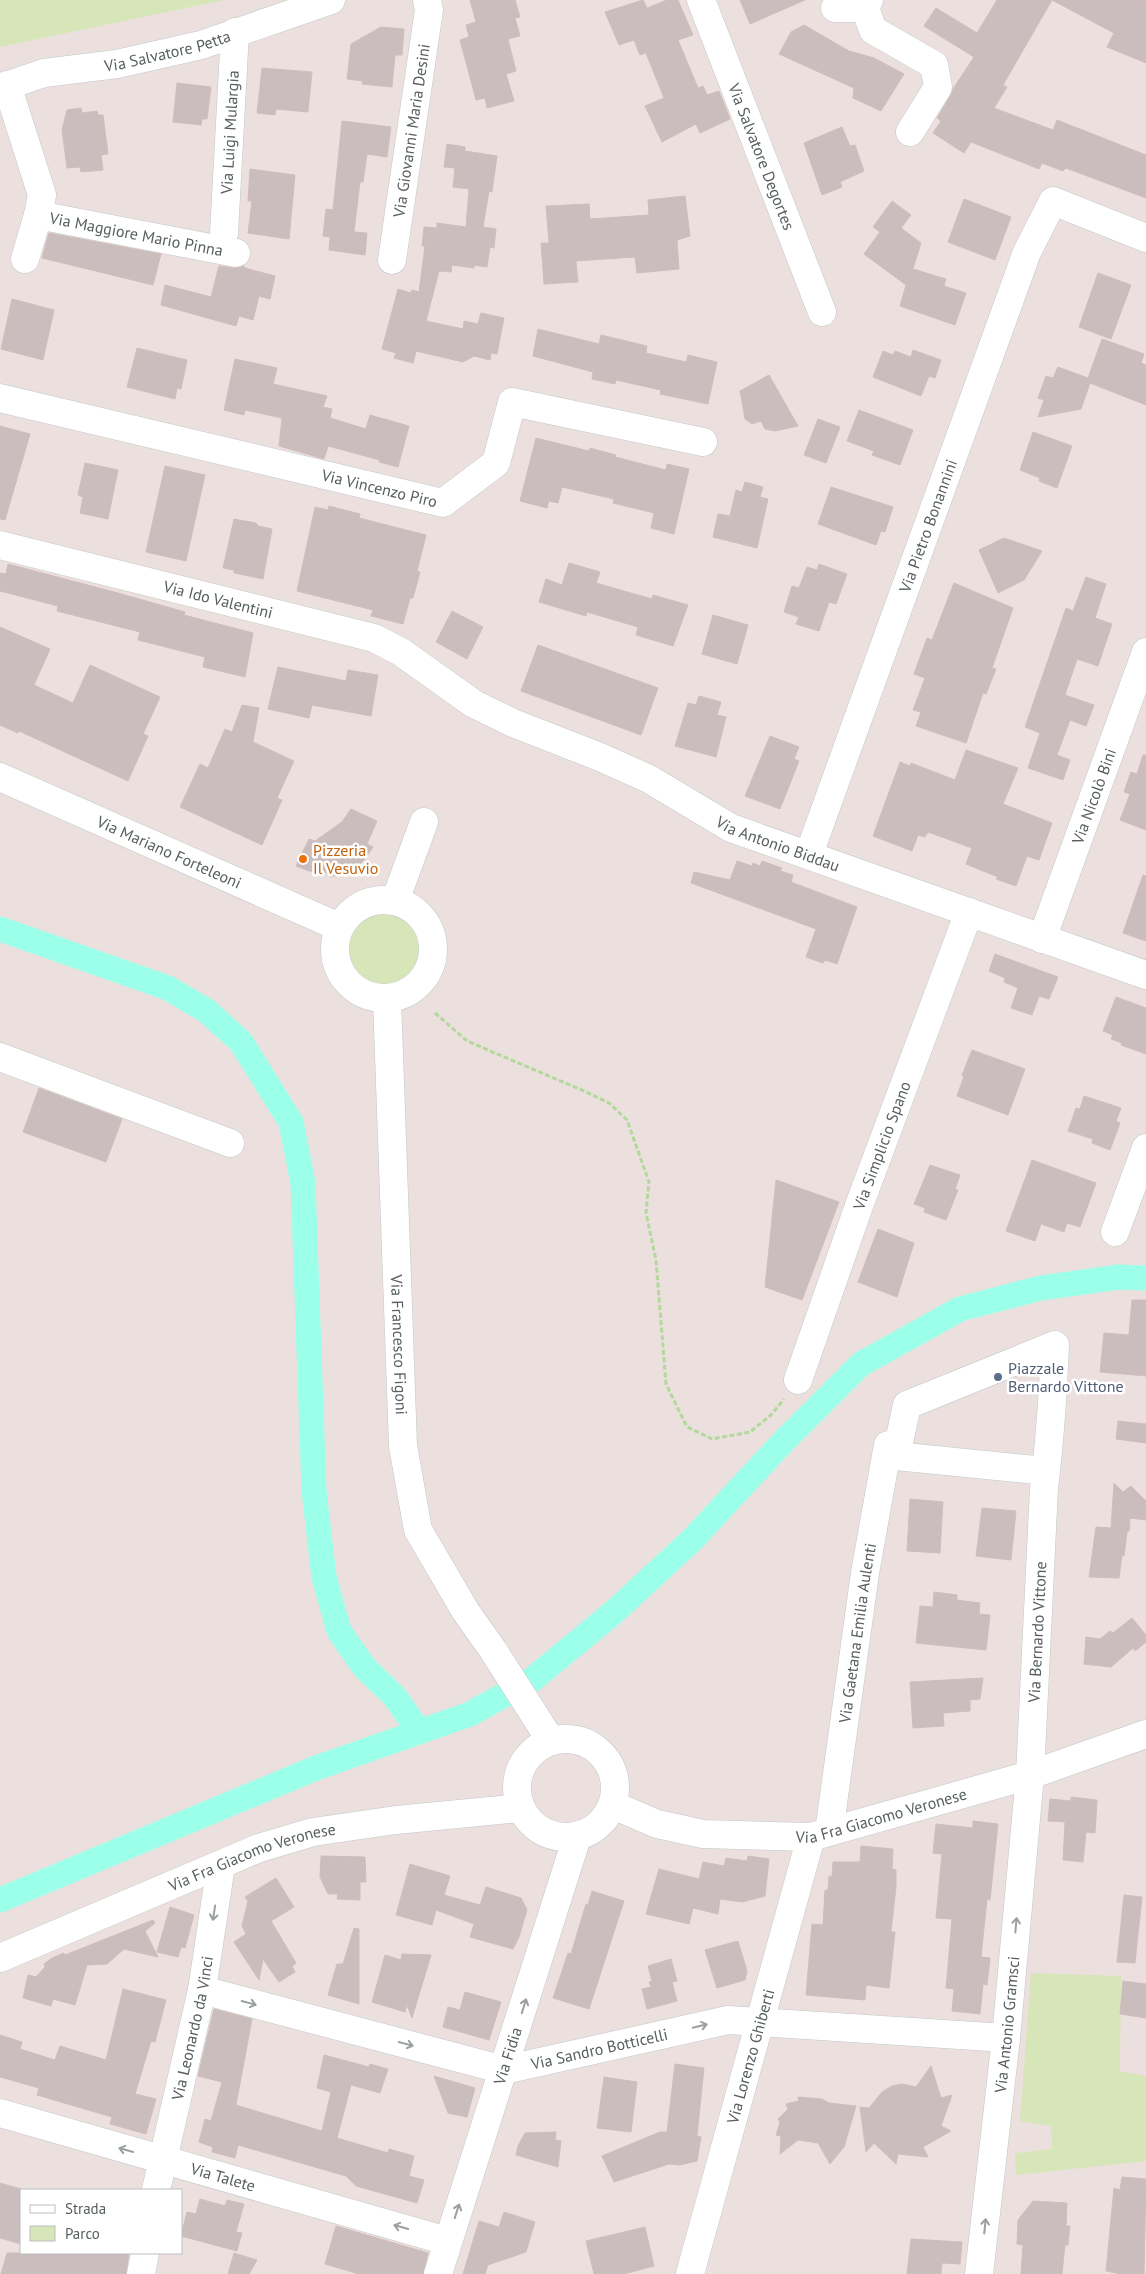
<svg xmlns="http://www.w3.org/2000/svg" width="1146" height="2274" viewBox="0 0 1146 2274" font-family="'PT Sans',sans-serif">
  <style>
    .green { fill: #d6e6b8 }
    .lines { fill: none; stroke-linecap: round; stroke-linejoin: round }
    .canal { stroke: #9bffe9; stroke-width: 25 }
    .building { fill: #c9bdbd; stroke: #d0bdbc }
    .minor-casing { stroke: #c0c8c8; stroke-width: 29 }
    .path { stroke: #b3d89b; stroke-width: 3; stroke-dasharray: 5 2.5; stroke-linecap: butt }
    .minor { stroke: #fff; stroke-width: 28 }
    .oneway { stroke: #9aa09f }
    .food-dot { fill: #e8710a; stroke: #fff; stroke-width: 2 }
    .service-dot { fill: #5c6f8a; stroke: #fff; stroke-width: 2 }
    .labels { text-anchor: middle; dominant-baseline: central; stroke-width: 5; stroke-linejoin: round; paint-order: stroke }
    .street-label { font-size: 16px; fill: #57605f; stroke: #fff }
    .food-label { font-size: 16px; fill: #c56008; stroke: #fff; text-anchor: start }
    .service-label { font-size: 16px; fill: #4e5e75; stroke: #fff; text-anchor: start }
  </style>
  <rect width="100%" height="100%" fill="#ece0de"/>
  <path class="green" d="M0,0H224L0,47Z
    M347 949a37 37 0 1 1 74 0a37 37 0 1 1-74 0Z
    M1031,1973L1121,1976L1120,2071L1146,2076V2161L1016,2175L1015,2153L1052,2149L1051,2126L1020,2121Z"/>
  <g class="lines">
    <path class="canal" d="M0,929L168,988L207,1011L241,1042L291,1122L303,1183L314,1491L324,1577L339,1631L364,1667L395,1697L418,1730
      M0,1900L316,1768L470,1714L533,1679L614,1612L692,1540L783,1442L861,1364L960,1309L1041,1288L1119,1277L1146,1278"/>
  </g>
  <path class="building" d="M470,0H515L520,17L515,18L520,36L508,39L516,71L506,74L514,101L487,108L485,98L476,100L460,40L469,37L466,25L476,22Z
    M643,0L647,8L667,0H678L693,35L678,40L698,88L703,86L707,95L719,91L730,119L700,133L696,124L662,142L645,106L664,98L646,53L640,55L634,40L619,45L605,12Z
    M740,0H805L750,24Z
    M997,0H1146V63L1107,47L1114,33L1052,0L1003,85L1007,87L994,108L1053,130L1057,120L1146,155V198L1066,168L1063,171L1042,163L1039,169L971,142L964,153L933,133L941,121L937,118L951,95L953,89L974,57L924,26L936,8L977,33Z
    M804,25L849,51L874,58L904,74L881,111L853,98L854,88L779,54L791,32Z
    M381,27L404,29L402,55H395L392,87L362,84L363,81L347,79L351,44Z
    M262,68L312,72L308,112L276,109L275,115L257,113Z
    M177,83L211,87L207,119H202L201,125L173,122Z
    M81,108L82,113L97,111L98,115H103L108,154L101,155L103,170L81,172L80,167L67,168L62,130L67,110Z
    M342,121L391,127L387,157L367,154L363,182H360L354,232L367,233L365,255L329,250L330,237L323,236L326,209L333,210Z
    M842,127L850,146L855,145L864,171L840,182L842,187L822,195L804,143Z
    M447,144L465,147V151L497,156L492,192L489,191L483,227L496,229L494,248L490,247L487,267L474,265V268L452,265L451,272L439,271L426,321L463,329L464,321L478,324L481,313L504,318L497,354L491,353L490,360L474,356L463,362L416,351L413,363L394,358L396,353L382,349L398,289L411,293L412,290L419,292L425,246H422L424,227L437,228V223L466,227L469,189L453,187L455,168L444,167Z
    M250,169L295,175L289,239L248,233L252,201H248Z
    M685,196L690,236L677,240L679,269L637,273L635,257L576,261L578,282L544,284L541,243H549L546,206L589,204L590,219L649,215L648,200Z
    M964,199L1011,217L995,260L948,242Z
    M892,201L911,215L901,228L921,243L913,269L946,279L944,286L966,293L955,325L900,306L906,285L864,254L880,232L873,227Z
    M49,233L161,254L153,285L42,258Z
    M219,266L234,268L244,266L245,268L275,276L270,299L259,296L253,320L239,316L236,326L161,305L165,285L211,297Z
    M1098,273L1131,285L1111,339L1079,327Z
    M12,299L54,310L43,360L1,349Z
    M538,329L599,344L601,335L647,346L646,353L686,362L688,355L717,362L708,404L660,394L661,390L616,380L615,384L592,379L593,372L533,356Z
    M1102,339L1144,354L1141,363L1146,365V405L1090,383L1081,409L1038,417L1044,400L1038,398L1046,376L1053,378L1058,367L1088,378Z
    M137,348L187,360L181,389L177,388L175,399L127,387Z
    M913,350L941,360L935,378L929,376L921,396L873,377L883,351L893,355L895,351L911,357Z
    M235,359L277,368L273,384L327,396L323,407L332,409L330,418L366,429L370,415L409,426L398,467L379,462L380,460L328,446L324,459L279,446L282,418L245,410L244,415L224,410Z
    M769,375L798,426L775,431L765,429L761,421L752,424L745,419L740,391Z
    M859,410L913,430L900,465L872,455L874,451L847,441Z
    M818,419L840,427L826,463L804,455Z
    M0,426L30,434L5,520L0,519Z
    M1033,432L1072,446L1057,488L1039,481L1040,478L1020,470Z
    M536,438L589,451L590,448L616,455L615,457L666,470L667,464L689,469L674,534L651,528L654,513L613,503L614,499L562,487L558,503L549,501L547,508L520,501Z
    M85,463L118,470L108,519L80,513L83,497L78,495Z
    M165,466L205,475L186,561L146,552Z
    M745,482L763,487L760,497L768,499L757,548L713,537L718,514L730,516L736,490L742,492Z
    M831,487L893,507L885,532L881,531L876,545L818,524Z
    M329,506L360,514L359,518L426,535L417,571L420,572L413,598H410L403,624L371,616L373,610L297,591L315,507L328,510Z
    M234,519L256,523L258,526L272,529L263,579L234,573V570L223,568Z
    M1004,538L1042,551L1024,580L998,593L979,550Z
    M569,563L600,572L596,583L652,599L653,595L688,605L673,646L636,635L638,627L587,612L586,616L539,602L546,579L562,585Z
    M8,564L118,593L185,612L184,615L253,633L245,677L203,667L205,657L138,640L140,632L57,611L58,606L0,591V573L6,574Z
    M819,564L847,574L836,604L829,602L819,631L796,624L799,617L784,612L792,586L799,588L807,567L817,570Z
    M1086,577L1106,584L1095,618L1112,624L1098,666L1077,659L1065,695L1094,705L1086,726L1070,720L1057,755L1070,760L1063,780L1028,768L1040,733L1025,727L1066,608L1073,611Z
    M954,583L1013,608L992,668L996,669L986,694L983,693L966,743L916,726L921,712L913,710L925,678L914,674L927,638L932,640Z
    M452,611L483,627L467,659L436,642Z
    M713,615L748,625L737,664L702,654Z
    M0,627L50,649L34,685L73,703L90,665L160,697L143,734L148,736L128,781L19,731L18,733L0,725Z
    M538,645L658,688L641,735L521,691Z
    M278,667L346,681L348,670L378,675L371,716L312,705L309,718L268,709Z
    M699,696L721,702L717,715L726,717L716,757L675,746L688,703L696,705Z
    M242,705L259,708L253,742L294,761L277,798L282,800L262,845L180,807L200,764L208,768L225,729L232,732Z
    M770,736L799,747L794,759L799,761L780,809L745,796Z
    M966,750L1018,768L1003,804L1052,823L1039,860L1027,856L1016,886L996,879L998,877L966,864L972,848L928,832L925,837L918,835L912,851L873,836L900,762L910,766L911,763L955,780Z
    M1143,755H1146V830L1120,820L1130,794L1124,792L1131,772L1137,774Z
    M351,809L377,821L367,844L373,847L365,859L356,868L343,874L330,877L328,873L309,871L296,866L309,839L315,841L342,822Z
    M737,861L752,866L753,863L760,866L762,861L782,868L780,871L793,875L791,882L857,907L837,964L825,960L823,963L806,957L816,929L691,883L694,872L730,880Z
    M1143,875L1146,876V941L1123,933Z
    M995,954L1058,977L1049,999L1039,996L1032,1015L1011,1008L1018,988L1004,982L1005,978L989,971Z
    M1116,997L1146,1008V1054L1121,1045L1122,1043L1111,1039L1113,1035L1103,1031Z
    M972,1050L1025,1069L1008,1115L957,1096L964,1076L962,1075Z
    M39,1088L122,1119L106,1162L23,1132Z
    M1084,1096L1121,1108L1116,1121L1120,1123L1110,1150L1092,1143L1093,1139L1068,1131L1076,1108L1080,1109Z
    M1032,1160L1096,1183L1080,1227L1067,1223L1064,1232L1041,1224L1035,1241L1006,1231Z
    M930,1165L960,1175L955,1189L958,1190L946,1220L924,1212L925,1208L914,1204Z
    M776,1180L839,1202L802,1300L765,1287Z
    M878,1229L914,1243L897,1297L858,1282Z
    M1132,1300H1146V1376L1100,1372L1104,1333L1129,1335Z
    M1118,1421L1146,1424V1443L1116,1439Z
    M1114,1483L1123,1492L1131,1486L1146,1501V1520L1130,1518L1129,1531L1127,1532L1124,1556L1122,1555L1119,1578L1089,1577L1096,1527L1111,1528Z
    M910,1499L943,1502L940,1553L907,1551Z
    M982,1508L1016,1511L1011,1560L976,1556Z
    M934,1592L957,1595V1600L980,1603L979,1614L990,1615L986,1650L916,1643L920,1606L933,1607Z
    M1132,1618L1146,1635V1642L1135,1651L1133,1648L1111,1667L1084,1664L1086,1637L1100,1639L1110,1631L1113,1633Z
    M983,1678L980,1699L970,1700V1711L943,1713L944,1726L913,1728L910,1682Z
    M1071,1797L1097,1800L1095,1833L1086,1832L1083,1862L1063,1860L1065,1822L1048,1821L1050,1799L1071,1801Z
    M973,1821L998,1824L990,1900L987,1899L981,1957L990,1958L987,1985L983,1984L980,2014L952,2011L954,1989L946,1988L952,1919L936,1918L942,1854L933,1853L936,1824L973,1828Z
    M861,1846L893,1849L892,1869L896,1870V1887L891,1932H895L889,1988L866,1985L865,2000L806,1995L812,1924L823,1925L825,1890H828L829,1876L832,1877L833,1862H860Z
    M321,1856L365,1857L366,1882H360V1900L337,1899L338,1894H328L320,1877Z
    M748,1856L769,1859L765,1896L742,1902L720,1899L718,1914L693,1908L689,1924L646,1914L659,1869L699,1879L703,1862L724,1866L726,1858L747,1861Z
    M410,1864L450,1876L444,1895L480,1905L486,1887L521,1898L527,1910L519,1937L513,1949L470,1937L474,1924L436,1910L432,1925L396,1915Z
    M276,1878L294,1907L271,1921L296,1963L292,1966L295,1972L279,1982L263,1959L259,1980L234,1942L246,1934L242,1926L248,1901L245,1897Z
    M592,1891L624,1901L589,2009L553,1998L568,1953L571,1954L586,1904L588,1905Z
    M1124,1895L1142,1897L1135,1963L1117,1962Z
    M170,1907L194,1915L185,1948L181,1947L178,1957L157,1952Z
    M153,1920L155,1923L145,1931L158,1957L124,1949L107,1964L87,1965L75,2005L53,1999L51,2006L23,1998L28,1975L36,1977L45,1967L44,1964L52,1958L64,1953L65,1955Z
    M354,1928L359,1929V2004L328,1995L337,1964H343Z
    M738,1941L747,1971L745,1980L717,1988L705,1950Z
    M402,1954L431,1955L412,2018L407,2005L405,2012L372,2002L385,1955L401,1960Z
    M671,1959L677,1981L672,1982L677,2001L647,2009L642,1989L651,1987L649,1982L652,1981L648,1966Z
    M1123,1981L1146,1984V2018L1120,2014Z
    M123,1989L166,2000L155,2042L151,2041L135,2094L156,2099L146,2134L110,2124L112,2117L37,2095L39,2088L0,2077V2035L22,2042L20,2049L55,2060L60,2046L106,2060Z
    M465,1992L501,2002L489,2040L443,2027L448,2007L460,2010Z
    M214,2009L252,2019L236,2105L322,2131L331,2092L317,2088L324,2055L369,2067L370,2064L388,2069L380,2093L351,2085L337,2138L388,2153L389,2149L414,2156L409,2176L424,2180L417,2203L356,2186L346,2176L238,2145L235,2158L212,2152L213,2147L199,2142L205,2119L211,2121L222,2082L198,2076Z
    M675,2064L704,2068L697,2136L701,2137L697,2161L680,2165L669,2164L614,2182L602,2156L660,2132H667Z
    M931,2066L941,2098L952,2095L941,2126L951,2131L923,2147L928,2157L898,2154L896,2164L874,2143L866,2152L860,2107L869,2108L882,2092L892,2086L902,2084L916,2087Z
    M434,2076L475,2088L467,2117L448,2113Z
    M604,2077L637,2082L631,2132L597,2128Z
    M798,2097L822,2099L829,2103L856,2106L844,2147L830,2164L818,2143L798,2140L780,2154L781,2136L776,2135L780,2122L778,2119L788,2109L786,2104L799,2101Z
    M556,2132L555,2140L561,2141L558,2167L516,2155L518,2146L525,2133Z
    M1122,2177L1146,2179L1144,2274H1121L1106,2271L1114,2188L1120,2190Z
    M0,2183L21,2189V2244L0,2238Z
    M200,2199L225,2206L227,2200L244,2204L236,2232L242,2233L237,2251L181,2236L187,2212L196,2214Z
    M1033,2201L1067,2203L1066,2226H1070L1068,2245H1065L1062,2274H1021L1023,2245L1017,2244L1018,2220Z
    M504,2212L535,2222L526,2252L488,2265L485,2274H463L479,2221L499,2227Z
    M336,2226L428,2253L423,2274H359L325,2264Z
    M645,2227L654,2266L624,2274H594L586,2241Z
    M911,2239L962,2242L960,2264L942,2263L941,2274H907Z
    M7,2253H129L126,2274H1Z
    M234,2253L257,2260L249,2274H228Z"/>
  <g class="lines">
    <defs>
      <g id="minor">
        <path id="s1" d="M701,0L822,312"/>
        <path d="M835,8H865L869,0"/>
        <path d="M865,8L873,30L934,65L938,87L910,132"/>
        <path id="s2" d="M7,85L42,195L38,215L236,253"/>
        <path id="s3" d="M0,88L44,73L117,64L201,45L331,0"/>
        <path id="s4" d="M224,233L235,32"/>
        <path d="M25,259L38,215"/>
        <path id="s5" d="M392,260L429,10L427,0"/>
        <path id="s6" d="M0,398L443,503L496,463L512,402L703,442"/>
        <path id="s7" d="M0,545L374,638L401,652L474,704L513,723L600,757L649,779L731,828L1146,975"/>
        <path id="s8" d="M0,777L339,927"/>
        <path id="s9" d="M809,854L1027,252L1053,201L1146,238"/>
        <circle cx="384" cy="949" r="49"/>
        <path d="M395,901L424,822"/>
        <path id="s10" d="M1042,939L1146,652"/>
        <path id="s11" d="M387,999L403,1446L418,1530L466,1612L493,1650L551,1741"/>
        <path d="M0,1057L230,1143"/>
        <path d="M1115,1232L1146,1148"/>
        <path id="s12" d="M798,1380L860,1203L969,912"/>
        <circle cx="566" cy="1788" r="49"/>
        <path id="s13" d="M613,1805L657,1824L703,1834L811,1837L1030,1775L1146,1734"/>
        <path id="s14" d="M829,1832L865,1573L888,1445L897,1448"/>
        <path id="s15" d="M0,1958L259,1848L313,1832L396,1820L520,1808"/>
        <path id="s16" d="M202,1990L504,2070L728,2020L1006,2038"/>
        <path id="s17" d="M0,2113L447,2241"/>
        <path id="s18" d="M156,2190L202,1990L221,1865"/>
        <path d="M141,2274L145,2253"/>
        <path id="s19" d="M438,2274L577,1837"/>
        <path id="s20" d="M690,2274L811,1837"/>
        <path id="s21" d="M979,2274L1006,2038L1030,1775L1044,1488C1050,1440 1053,1393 1055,1345L907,1405L896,1456L1046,1471"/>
      </g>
    </defs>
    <use href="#minor" class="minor-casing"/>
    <path class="path" d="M435,1013L467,1041L584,1091L609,1103L627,1120L649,1182L646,1213L656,1260L666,1384L687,1427L712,1439L750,1432L771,1415L784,1399"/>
    <use href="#minor" class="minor"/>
  </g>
  <defs><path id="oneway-shaft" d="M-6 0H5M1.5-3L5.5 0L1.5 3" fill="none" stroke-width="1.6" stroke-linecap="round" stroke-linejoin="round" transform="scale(1.25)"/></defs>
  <g class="oneway">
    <use href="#oneway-shaft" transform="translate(214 1913) rotate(99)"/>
    <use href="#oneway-shaft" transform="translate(1016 1925) rotate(-85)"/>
    <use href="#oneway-shaft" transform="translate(249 2003) rotate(15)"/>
    <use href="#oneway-shaft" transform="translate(524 2006) rotate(-73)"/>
    <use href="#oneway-shaft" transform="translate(700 2026) rotate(-13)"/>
    <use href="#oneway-shaft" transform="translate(406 2044) rotate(15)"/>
    <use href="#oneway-shaft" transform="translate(126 2150) rotate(-164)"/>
    <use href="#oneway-shaft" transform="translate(457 2211) rotate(-72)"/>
    <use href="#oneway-shaft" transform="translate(985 2226) rotate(-84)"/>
    <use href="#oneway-shaft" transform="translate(401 2227) rotate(-164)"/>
  </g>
  <circle class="food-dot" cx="303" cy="859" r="5"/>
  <circle class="service-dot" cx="998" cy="1377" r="5"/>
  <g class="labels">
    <g class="street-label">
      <text stroke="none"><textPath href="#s3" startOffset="172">Via Salvatore Petta</textPath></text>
      <text stroke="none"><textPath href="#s5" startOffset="131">Via Giovanni Maria Desini</textPath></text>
      <text stroke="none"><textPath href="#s4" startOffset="101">Via Luigi Mulargia</textPath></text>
      <text stroke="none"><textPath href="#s1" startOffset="168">Via Salvatore Degortes</textPath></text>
      <text stroke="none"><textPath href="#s2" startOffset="236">Via Maggiore Mario Pinna</textPath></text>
      <text stroke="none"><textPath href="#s6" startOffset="390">Via Vincenzo Piro</textPath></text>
      <text stroke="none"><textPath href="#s9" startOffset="349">Via Pietro Bonannini</textPath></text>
      <text stroke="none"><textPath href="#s7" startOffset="225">Via Ido Valentini</textPath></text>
      <text stroke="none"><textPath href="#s10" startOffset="152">Via Nicolò Bini</textPath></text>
      <text stroke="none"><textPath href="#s7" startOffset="841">Via Antonio Biddau</textPath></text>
      <text stroke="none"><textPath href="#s8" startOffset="185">Via Mariano Forteleoni</textPath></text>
      <text stroke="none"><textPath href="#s12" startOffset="249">Via Simplicio Spano</textPath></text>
      <text stroke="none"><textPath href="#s11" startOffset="346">Via Francesco Figoni</textPath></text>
      <text stroke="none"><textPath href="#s21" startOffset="645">Via Bernardo Vittone</textPath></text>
      <text stroke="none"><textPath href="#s14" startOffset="201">Via Gaetana Emilia Aulenti</textPath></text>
      <text stroke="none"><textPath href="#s13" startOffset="276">Via Fra Giacomo Veronese</textPath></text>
      <text stroke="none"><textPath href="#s15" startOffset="272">Via Fra Giacomo Veronese</textPath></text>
      <text stroke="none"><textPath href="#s21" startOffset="251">Via Antonio Gramsci</textPath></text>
      <text stroke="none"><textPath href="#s18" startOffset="166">Via Leonardo da Vinci</textPath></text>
      <text stroke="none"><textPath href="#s16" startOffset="410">Via Sandro Botticelli</textPath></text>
      <text stroke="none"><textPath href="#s20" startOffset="226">Via Lorenzo Ghiberti</textPath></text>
      <text stroke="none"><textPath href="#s19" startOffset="229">Via Fidia</textPath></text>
      <text stroke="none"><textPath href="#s17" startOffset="232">Via Talete</textPath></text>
    </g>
    <g class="food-label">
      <text x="313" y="850">Pizzeria<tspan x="313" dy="18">Il Vesuvio</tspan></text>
    </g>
    <g class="service-label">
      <text x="1008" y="1368">Piazzale<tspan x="1008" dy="18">Bernardo Vittone</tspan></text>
    </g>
  </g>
  <rect x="20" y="2189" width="162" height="65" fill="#ffffff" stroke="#bcbfbf"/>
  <rect x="30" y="2205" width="25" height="8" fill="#ffffff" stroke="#bcbfbf"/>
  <text x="65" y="2214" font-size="15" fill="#57605f">Strada</text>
  <rect x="30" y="2226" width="25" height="15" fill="#d6e6b8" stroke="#bcbfbf"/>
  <text x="65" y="2239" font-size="15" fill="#57605f">Parco</text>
</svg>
